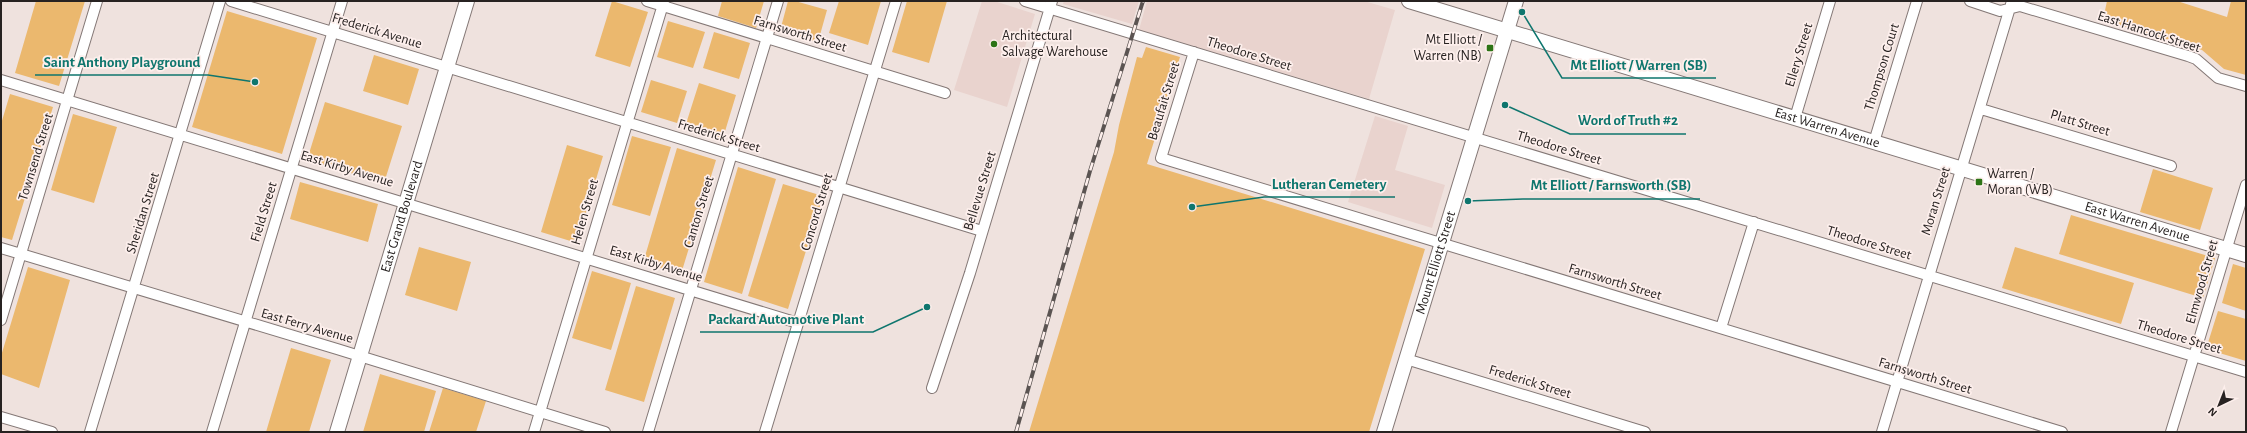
<svg xmlns="http://www.w3.org/2000/svg" width="2247" height="433" viewBox="0 0 2247 433" font-family="'Alegreya Sans',sans-serif">
  <style>
    .built { fill: #e9d3ce }
    .green { fill: #ebb86e }
    .lines { fill: none; stroke-linecap: round; stroke-linejoin: round }
    .minor-casing { stroke: #847876; stroke-width: 12 }
    .secondary-casing { stroke: #847876; stroke-width: 16 }
    .minor { stroke: #fff; stroke-width: 10 }
    .secondary { stroke: #fff; stroke-width: 14 }
    .rail-casing { stroke: #5b5452; stroke-width: 4 }
    .rail { stroke: #fdefec; stroke-width: 2.5; stroke-dasharray: 8; stroke-linecap: butt }
    .poi-dot { fill: #2c7416; stroke: #fdefec; stroke-width: 1.5 }
    .labels { text-anchor: middle; dominant-baseline: central; stroke-width: 3.5; stroke-linejoin: round; paint-order: stroke }
    .street-label { font-size: 14px; fill: #272221; stroke: #fdefec }
    .poi-label { font-size: 14px; fill: #272221; stroke: #fdefec; text-anchor: start }
    .leader { fill: none; stroke: #0f766e; stroke-width: 1.5 }
    .callout-dot { fill: #0f766e; stroke: #fdefec; stroke-width: 1.5 }
    .callout-label { font-size: 15px; text-anchor: middle; font-weight: bold; fill: #0f766e; stroke: #fdefec; stroke-width: 3.5; stroke-linejoin: round; paint-order: stroke }
  </style>
  <rect width="100%" height="100%" fill="#efe2de"/>
  <path class="built" d="M982,1H994L1035,14L1007,107L954,90Z
    M1064,1H1139L1132,24L1063,4Z
    M1147,1H1364L1395,10L1369,99L1139,30Z
    M1375,116L1408,126L1395,170L1445,185L1432,228L1348,202Z"/>
  <path class="green" d="M36,1H85L59,86L15,73Z
    M612,1L648,12L630,67L595,56Z
    M722,1H764L756,28L718,16Z
    M788,1H795L827,10L818,42L780,31Z
    M839,1H881L868,45L829,33Z
    M907,1H947L929,63L892,52Z
    M2107,1H2177L2227,17L2231,1H2246V75L2224,69L2202,50L2103,20Z
    M227,11L317,38L282,154L192,127Z
    M668,21L705,32L693,68L657,57Z
    M714,32L750,43L739,79L703,68Z
    M1146,47L1180,57L1147,164L1425,249L1369,432H1029L1114,152L1119,125L1137,57L1142,58Z
    M374,55L419,69L408,105L363,91Z
    M651,80L687,91L677,123L641,112Z
    M699,83L736,95L723,138L685,127Z
    M10,94L53,107L12,240L1,237V124Z
    M325,102L402,126L384,183L307,160Z
    M73,114L117,127L94,203L51,190Z
    M632,136L671,147L650,216L612,205Z
    M567,145L603,156L577,243L541,232Z
    M677,148L716,160L681,274L643,263Z
    M738,167L776,179L742,294L704,282Z
    M2153,169L2213,188L2200,230L2140,212Z
    M300,182L378,204L368,242L290,219Z
    M783,184L823,196L788,309L748,296Z
    M2071,215L2215,258L2203,298L2059,254Z
    M419,247L471,262L457,311L405,295Z
    M2015,247L2134,283L2121,324L2002,288Z
    M2233,264L2246,268V311L2222,303Z
    M28,267L70,280L39,388L1,374V356Z
    M592,271L631,283L611,350L572,338Z
    M636,286L675,298L644,402L605,390Z
    M2218,311L2246,319V361L2206,349Z
    M291,348L331,360L309,432H266Z
    M380,374L436,391L424,432H363Z
    M443,388L486,401L476,432H429Z"/>
  <g class="lines">
    <defs>
      <path id="minor" d="M231,1L982,231
        M647,1L945,93
        M1025,1L2246,372
        M1970,1L2000,11L2020,6L2188,56L2196,59L2218,78L2246,86
        M1194,52L1161,158L2062,432
        M1,80L798,323
        M1981,109L2171,166
        M1795,118L1830,1
        M1874,142L1917,1
        M1,248L337,349L605,432
        M1,320L97,1
        M1721,328L1754,222
        M1406,359L1645,432
        M932,388L970,273L1052,1
        M1,417L52,432
        M90,432L220,1
        M212,432L342,1
        M534,432L664,1
        M648,432L778,1
        M765,432L896,1
        M1882,432L2012,1
        M2171,432L2246,185"/>
      <g id="secondary">
        <path id="s1" d="M1409,1L2246,255"/>
        <path id="s2" d="M337,432L467,1"/>
        <path id="s3" d="M1384,432L1516,1"/>
      </g>
    </defs>
    <use href="#minor" class="minor-casing"/>
    <use href="#secondary" class="secondary-casing"/>
    <use href="#minor" class="minor"/>
    <use href="#secondary" class="secondary"/>
    <defs>
      <path id="rail" d="M1016,432L1090,171L1143,1"/>
    </defs>
    <use href="#rail" class="rail-casing"/>
    <use href="#rail" class="rail"/>
  </g>
  <g class="poi-dot">
    <circle cx="994" cy="44" r="4"/>
    <rect x="1486" y="44" width="8" height="8" rx="2"/>
    <rect x="1975" y="178" width="8" height="8" rx="2"/>
  </g>
  <g class="labels">
    <g class="street-label">
      <text transform="translate(377 31) rotate(17)">Frederick Avenue</text>
      <text transform="translate(2149 32) rotate(18)">East Hancock Street</text>
      <text transform="translate(800 34) rotate(17)">Farnsworth Street</text>
      <text transform="translate(1249 54) rotate(17)">Theodore Street</text>
      <text transform="translate(1799 55) rotate(-73)">Ellery Street</text>
      <text transform="translate(1882 67) rotate(-73)">Thompson Court</text>
      <text transform="translate(1164 101) rotate(-73)">Beaufait Street</text>
      <text transform="translate(2080 123) rotate(17)">Platt Street</text>
      <text stroke="none"><textPath href="#s1" startOffset="437">East Warren Avenue</textPath></text>
      <text transform="translate(719 136) rotate(17)">Frederick Street</text>
      <text transform="translate(1559 148) rotate(17)">Theodore Street</text>
      <text transform="translate(36 157) rotate(-73)">Townsend Street</text>
      <text transform="translate(347 169) rotate(17)">East Kirby Avenue</text>
      <text transform="translate(980 191) rotate(-73)">Bellevue Street</text>
      <text transform="translate(1936 201) rotate(-73)">Moran Street</text>
      <text transform="translate(264 212) rotate(-73)">Field Street</text>
      <text transform="translate(585 212) rotate(-74)">Helen Street</text>
      <text transform="translate(699 212) rotate(-73)">Canton Street</text>
      <text transform="translate(817 212) rotate(-73)">Concord Street</text>
      <text transform="translate(143 213) rotate(-73)">Sheridan Street</text>
      <text stroke="none"><textPath href="#s2" startOffset="225">East Grand Boulevard</textPath></text>
      <text stroke="none"><textPath href="#s1" startOffset="761">East Warren Avenue</textPath></text>
      <text transform="translate(1869 243) rotate(17)">Theodore Street</text>
      <text stroke="none"><textPath href="#s3" startOffset="177">Mount Elliott Street</textPath></text>
      <text transform="translate(656 264) rotate(17)">East Kirby Avenue</text>
      <text transform="translate(1615 282) rotate(17)">Farnsworth Street</text>
      <text transform="translate(2202 282) rotate(-74)">Elmwood Street</text>
      <text transform="translate(307 326) rotate(16)">East Ferry Avenue</text>
      <text transform="translate(2179 337) rotate(17)">Theodore Street</text>
      <text transform="translate(1925 376) rotate(17)">Farnsworth Street</text>
      <text transform="translate(1530 382) rotate(17)">Frederick Street</text>
    </g>
    <g class="poi-label">
      <text x="1002" y="36">Architectural<tspan x="1002" dy="16">Salvage Warehouse</tspan></text>
      <text x="1482" y="40" text-anchor="end">Mt Elliott /<tspan x="1482" dy="16">Warren (NB)</tspan></text>
      <text x="1987" y="174">Warren /<tspan x="1987" dy="16">Moran (WB)</tspan></text>
    </g>
  </g>
  <path class="leader" d="M255 82L208 75H35M1522 12L1562 78H1716M1505 105L1570 134H1686M1192 207L1264 197H1395M1468 201L1523 199H1700M927 307L873 332H700"/>
  <g class="callout-dot">
    <circle cx="255" cy="82" r="4"/>
    <circle cx="1522" cy="12" r="4"/>
    <circle cx="1505" cy="105" r="4"/>
    <circle cx="1192" cy="207" r="4"/>
    <circle cx="1468" cy="201" r="4"/>
    <circle cx="927" cy="307" r="4"/>
  </g>
  <g class="callout-label">
    <text x="122" y="67">Saint Anthony Playground</text>
    <text x="1639" y="70">Mt Elliott / Warren (SB)</text>
    <text x="1628" y="125">Word of Truth #2</text>
    <text x="1329" y="189">Lutheran Cemetery</text>
    <text x="1611" y="190">Mt Elliott / Farnsworth (SB)</text>
    <text x="786" y="324">Packard Automotive Plant</text>
  </g>
  <rect width="2247" height="433" fill="none" stroke="#272221" stroke-width="4"/>
  <g transform="translate(2219 405) rotate(223)" stroke="#fdefec" stroke-width="3" paint-order="stroke">
  <path d="M0-3L7 15L0 10L-7 15Z" fill="#272221"/>
  <text y="-6" font-size="11" font-weight="bold" text-anchor="middle" fill="#272221">N</text>
  </g>
</svg>
